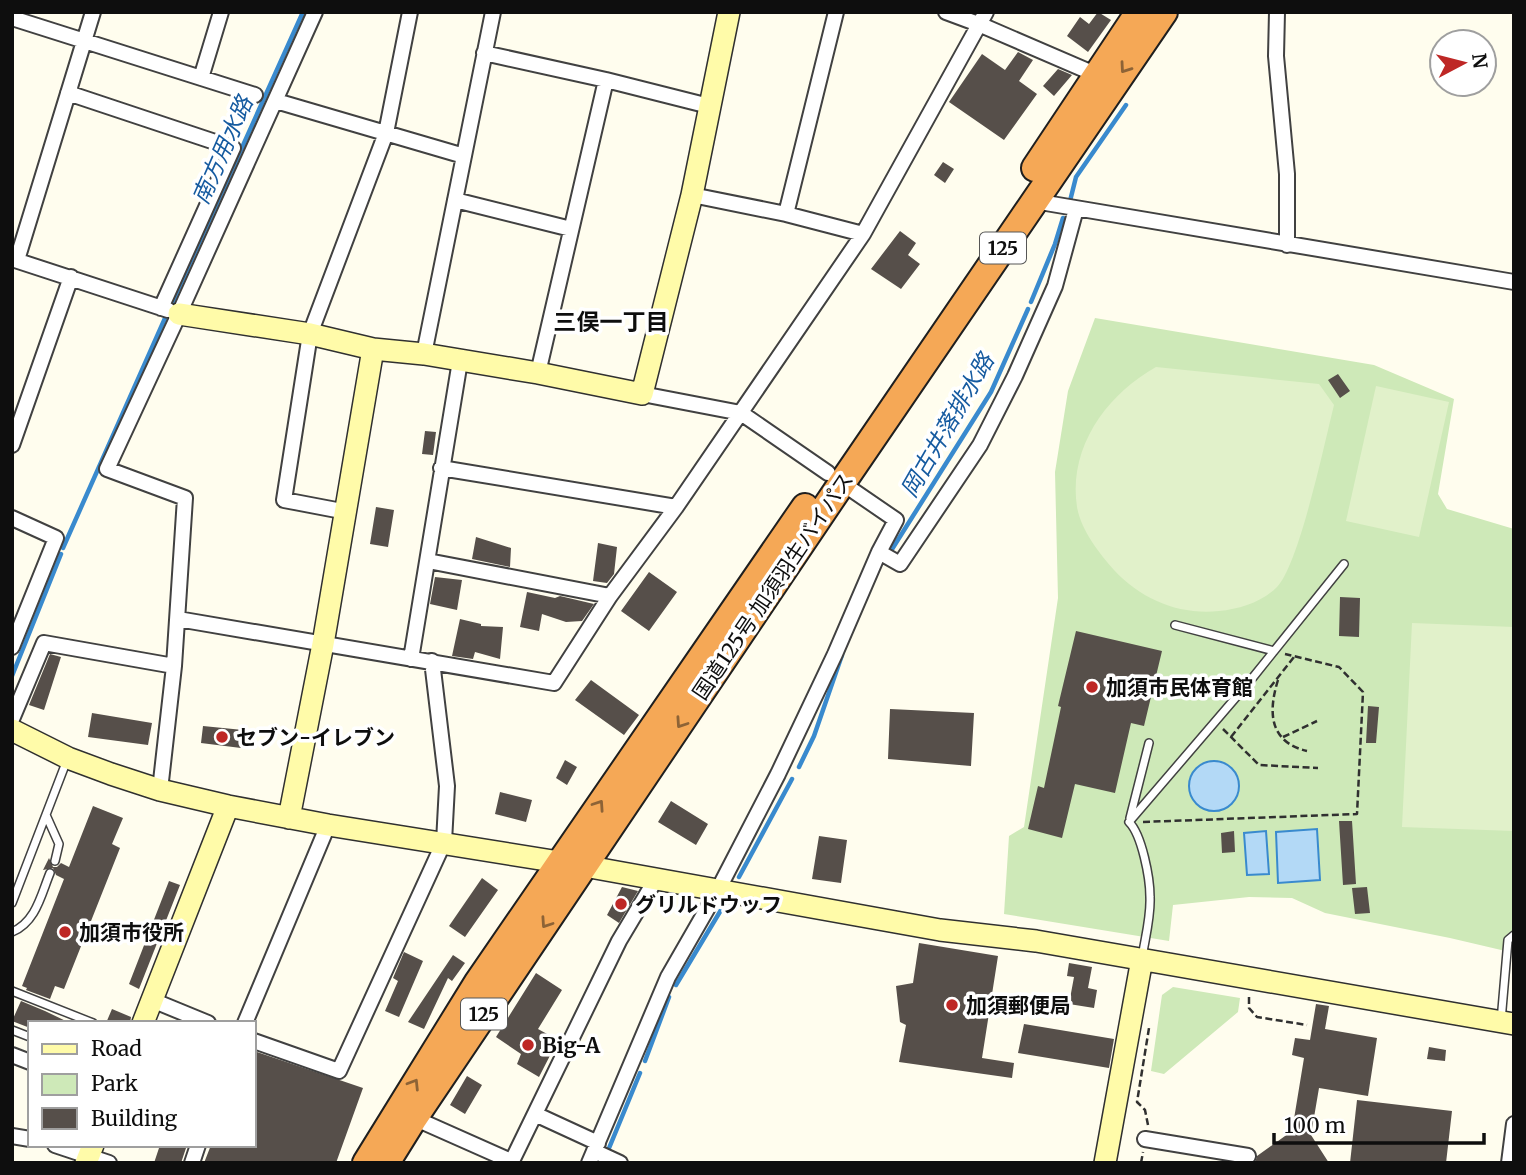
<svg xmlns="http://www.w3.org/2000/svg" width="1526" height="1175" viewBox="0 0 1526 1175" font-family="Merriweather,'Noto Sans JP',serif">
  <style>
    .green { fill: #cee9b8 }
    .pitch { fill: #e1f1ca }
    .water { fill: #b3d9f6; stroke: #398ace; stroke-width: 2 }
    .lines { fill: none; stroke-linecap: round; stroke-linejoin: round }
    .stream { stroke: #398ace; stroke-width: 4.5 }
    .building { fill: #564f4a }
    .lane-casing { stroke: #414141; stroke-width: 10 }
    .street-casing { stroke: #414141; stroke-width: 18 }
    .secondary-casing { stroke: #303030; stroke-width: 24 }
    .highway-casing { stroke: #1f1f1f; stroke-width: 30 }
    .path { stroke: #303030; stroke-width: 2.5; stroke-dasharray: 7 3.5; stroke-linecap: butt }
    .lane { stroke: #fff; stroke-width: 7 }
    .street { stroke: #fff; stroke-width: 14 }
    .secondary { stroke: #fffba9; stroke-width: 21 }
    .highway { stroke: #f5a856; stroke-width: 26 }
    .oneway { stroke: #8d6336 }
    .poi-dot { fill: #be2725; stroke: #fff; stroke-width: 2.5 }
    .labels { text-anchor: middle; dominant-baseline: central; stroke-width: 7; stroke-linejoin: round; paint-order: stroke }
    .shield { fill: #fff; stroke: #565656; stroke-width: 2 }
    .shield-label { font-size: 19px; font-weight: bold; fill: #0e0e0e }
    .street-label { font-size: 21px; fill: #0e0e0e; stroke: #fff }
    .poi-label { font-size: 21px; font-weight: bold; fill: #0e0e0e; stroke: #fff; text-anchor: start }
    .water-label { font-size: 23px; font-style: italic; fill: #165ba0; stroke: #fff }
    .neighbourhood-label { font-size: 23px; font-weight: bold; fill: #0e0e0e; stroke: #fff }
  </style>
  <rect width="100%" height="100%" fill="#fffdee"/>
  <path class="green" d="M1095,318L1374,365L1454,399L1438,494L1447,509L1514,529V953L1450,938L1325,913L1292,898L1249,897L1173,905L1169,941L1004,914L1009,836L1024,827L1058,598L1055,472L1068,391Z
    M1173,987L1240,998L1238,1012L1164,1074L1151,1071L1162,995Z"/>
  <path class="pitch" d="M1156,367L1319,384L1334,405C1325,441 1299,565 1277,587C1262,602 1240,609 1219,611C1179,615 1142,600 1114,570C1099,553 1081,530 1077,507C1068,448 1106,395 1156,367Z
    M1376,386L1449,402L1419,537L1346,521Z
    M1412,623L1514,627V831L1402,827Z"/>
  <path class="water" d="M1189 786a25 25 0 1 1 50 0a25 25 0 1 1-50 0Z
    M1317,829L1320,880L1278,883L1276,832Z
    M1266,831L1269,874L1247,875L1244,833Z"/>
  <g class="lines">
    <path class="stream" d="M1070,201L1076,177L1126,105
      M1031,302L1055,244L1063,218
      M172,303L303,12
      M63,548L166,316
      M889,554L991,392L1028,309
      M12,676L61,554
      M799,767L814,736L842,655
      M739,877L792,779
      M676,985L724,905
      M645,1061L669,997
      M607,1153L640,1073"/>
  </g>
  <path class="building" d="M1098,12L1111,20L1088,52L1067,36L1080,17L1089,24Z
    M1018,52L1033,60L1019,81L1037,94L1004,140L949,102L982,54L1005,70Z
    M1058,69L1072,75L1054,96L1043,86Z
    M943,162L954,169L945,183L934,175Z
    M900,231L916,243L908,255L920,264L901,289L871,269Z
    M1338,374L1350,391L1340,398L1328,380Z
    M425,431L436,432L433,455L422,454Z
    M376,507L394,510L388,547L370,544Z
    M476,537L511,548L510,567L472,559Z
    M598,543L617,547L614,574L607,583L593,581Z
    M649,572L677,592L649,631L621,611Z
    M435,577L462,580L457,610L430,604Z
    M527,592L555,598L560,596L594,604L582,621L566,622L542,614L539,631L520,627Z
    M1340,597L1360,598L1359,637L1339,636Z
    M460,619L481,624V626L503,627L500,659L475,652L473,659L452,656Z
    M1076,631L1162,651L1144,726L1131,723L1115,793L1075,784L1062,838L1028,829L1038,786L1044,788L1061,707L1058,706Z
    M50,654L61,657L44,710L29,705Z
    M591,680L639,715L624,735L575,700Z
    M1368,706L1379,707L1376,743H1366Z
    M890,709L974,713L971,766L888,759Z
    M92,713L152,723L148,745L88,737Z
    M203,726L243,730L241,748L201,743Z
    M565,760L577,767L567,785L556,778Z
    M500,792L532,800L526,822L495,814Z
    M671,801L708,824L696,845L658,822Z
    M93,806L123,818L112,844L120,848L64,989L55,986L50,999L26,990L27,988L22,986L64,879L56,875L53,868L43,870L49,858L53,867H57L61,863L69,867Z
    M1339,821H1352L1356,884L1343,885Z
    M1234,831L1235,852L1222,853L1221,833Z
    M819,836L847,840L841,883L812,879Z
    M482,878L498,890L465,937L449,926Z
    M169,881L180,885L139,989L129,984Z
    M622,887L638,891L619,923L607,915Z
    M1367,887L1370,913L1355,914L1352,888Z
    M919,943L998,956L982,1058L1014,1063L1012,1078L899,1062L906,1025L900,1022L896,986L913,983Z
    M404,952L423,961L399,1017L385,1011L398,981L393,978Z
    M453,955L465,963L452,981L448,978L424,1029L408,1022Z
    M1069,963L1092,967L1088,988L1097,990L1094,1008L1069,1004L1074,977L1067,976Z
    M536,973L562,990L538,1029L558,1040L539,1077L517,1064L521,1054L496,1037Z
    M21,1001L45,1011L70,1023H30V1028L12,1021Z
    M1316,1004L1329,1006L1325,1029L1377,1038L1368,1096L1319,1088L1311,1135L1329,1163H1255L1257,1156L1292,1131L1304,1058L1292,1055L1295,1038L1310,1040Z
    M112,1009L131,1017L130,1023H106Z
    M1024,1024L1114,1039L1109,1068L1018,1053Z
    M1429,1047L1446,1050L1445,1061L1427,1059Z
    M254,1051L363,1088L336,1163H204L211,1145H254Z
    M467,1076L482,1085L465,1114L450,1105Z
    M1357,1100L1452,1111L1446,1163H1350Z
    M160,1145H187L181,1163H154Z"/>
  <g class="lines">
    <defs>
      <path id="lane" d="M1175,625L1274,651
        M46,815L59,844L55,861
        M1130,818L1149,743
        M12,903L67,760
        M12,932C36,922 41,895 50,873
        M1142,958C1145,938 1151,917 1150,897C1150,878 1142,835 1129,822L1250,681L1344,564
        M12,991L93,1023
        M1501,1021L1508,940L1514,935
        M12,1030L30,1037"/>
      <path id="street" d="M946,12L981,25L1097,75
        M1277,12L1276,56L1287,174V245
        M12,18L255,95
        M484,53L606,80L709,106
        M201,78L221,12
        M68,93L233,148L161,308
        M276,101L464,156
        M692,195L786,214L863,234
        M455,200L571,229
        M1034,201L1514,282
        M786,214L836,12
        M12,259L168,310
        M17,260L93,12
        M424,354L493,12
        M538,373L606,80
        M642,394L741,413L828,473
        M12,445L71,277
        M441,468L676,507
        M347,512L284,500L310,334L386,133L410,12
        M12,518L56,538L12,647
        M879,552L900,564L980,445L1015,376L1055,286L1076,209
        M428,561L610,596
        M178,619L554,683L610,596L676,507L863,234L986,12
        M411,659L460,361
        M12,719L44,643L174,666
        M160,790L174,666L185,498L107,469L179,314L315,12
        M152,1000L208,1023
        M245,1023L328,825
        M254,1041L339,1071L444,842L447,786L432,661
        M12,1055L30,1062
        M535,1114L598,1143
        M414,1118L511,1161
        M12,1136L30,1139
        M1145,1139L1248,1156
        M55,1145L109,1163
        M594,1151L620,1163
        M192,1163L198,1145
        M511,1163L619,941L656,879
        M589,1163L668,977L718,890L778,774L835,654L879,552L896,520L842,483
        M1509,1163L1514,1124"/>
      <path id="secondary" d="M179,314L310,334L373,349L424,354L538,373L642,394L692,195L729,12
        M12,730L68,758L111,774L160,790L228,806L328,825L584,866L940,930L1036,941L1514,1024
        M289,818L323,644L373,349
        M143,1023L228,806
        M86,1163L93,1145
        M1105,1163L1142,959"/>
      <path id="highway" d="M1035,168L1139,12
        M366,1163L478,982L805,507
        M386,1163L414,1118L842,483L1164,12"/>
    </defs>
    <use href="#lane" class="lane-casing"/>
    <use href="#street" class="street-casing"/>
    <use href="#secondary" class="secondary-casing"/>
    <use href="#highway" class="highway-casing"/>
    <path class="path" d="M1278,680C1268,712 1269,742 1307,751
      M1223,729L1259,765L1318,768
      M1231,737L1294,657
      M1283,737L1317,721
      M1143,822L1357,814L1363,692L1339,667L1285,654
      M1249,997V1008L1257,1017L1307,1025
      M1148,1125L1145,1110L1137,1102L1149,1028
      M1141,1163L1143,1152"/>
    <use href="#lane" class="lane"/>
    <use href="#street" class="street"/>
    <use href="#secondary" class="secondary"/>
    <use href="#highway" class="highway"/>
  </g>
  <defs><path id="oneway-chevron" d="M-2-3.5L2.5 0L-2 3.5" fill="none" stroke-width="1.6" stroke-linecap="round" stroke-linejoin="round" transform="scale(1.75)"/></defs>
  <g class="oneway">
    <use href="#oneway-chevron" transform="translate(1125 68) rotate(125)"/>
    <use href="#oneway-chevron" transform="translate(681 723) rotate(124)"/>
    <use href="#oneway-chevron" transform="translate(599 805) rotate(-56)"/>
    <use href="#oneway-chevron" transform="translate(546 923) rotate(124)"/>
    <use href="#oneway-chevron" transform="translate(414 1084) rotate(-58)"/>
  </g>
  <g class="poi-dot">
    <circle cx="1092" cy="687" r="7"/>
    <circle cx="222" cy="737" r="7"/>
    <circle cx="621" cy="904" r="7"/>
    <circle cx="65" cy="932" r="7"/>
    <circle cx="952" cy="1005" r="7"/>
    <circle cx="528" cy="1045" r="7"/>
  </g>
  <g class="labels">
    <g class="shield">
      <rect x="980" y="232.5" width="46" height="31" rx="5"/>
      <rect x="461" y="998.5" width="46" height="31" rx="5"/>
    </g>
    <g class="shield-label">
      <text x="1003" y="248">125</text>
      <text x="484" y="1014">125</text>
    </g>
    <g class="street-label">
      <text transform="translate(773 586) rotate(-56)">国道125号 加須羽生バイパス</text>
    </g>
    <g class="poi-label">
      <text x="1106" y="687">加須市民体育館</text>
      <text x="236" y="737">セブン-イレブン</text>
      <text x="635" y="904">グリルドウッフ</text>
      <text x="79" y="932">加須市役所</text>
      <text x="966" y="1005">加須郵便局</text>
      <text x="542" y="1045">Big-A</text>
    </g>
    <g class="water-label">
      <text transform="translate(222 150) rotate(-66)">南方用水路</text>
      <text transform="translate(947 425) rotate(-60)">岡古井落排水路</text>
    </g>
    <g class="neighbourhood-label">
      <text x="611" y="321">三俣一丁目</text>
    </g>
  </g>
  <rect width="1526" height="1175" fill="none" stroke="#0e0e0e" stroke-width="28"/>
  <rect x="28" y="1021" width="228" height="126" fill="#ffffff" stroke="#9f9f9f" stroke-width="2"/>
  <rect x="42" y="1044" width="35" height="10" fill="#fffba9" stroke="#9f9f9f" stroke-width="2"/>
  <text x="91" y="1056" font-size="21" fill="#0e0e0e">Road</text>
  <rect x="42" y="1074" width="35" height="21" fill="#cee9b8" stroke="#9f9f9f" stroke-width="2"/>
  <text x="91" y="1091" font-size="21" fill="#0e0e0e">Park</text>
  <rect x="42" y="1108" width="35" height="21" fill="#564f4a" stroke="#9f9f9f" stroke-width="2"/>
  <text x="91" y="1126" font-size="21" fill="#0e0e0e">Building</text>
  <g transform="translate(1463 63) rotate(83)"><circle r="33" fill="#ffffff" stroke="#9f9f9f" stroke-width="2"/>
  <path d="M0-5L12 26L0 18L-12 26Z" fill="#be2725"/>
  <text y="-10" font-size="19" font-weight="bold" text-anchor="middle" fill="#0e0e0e">N</text>
  </g>
  <path d="M1274 1133v10h210v-10" fill="none" stroke="#0e0e0e" stroke-width="3.5"/>
  <text x="1284" y="1133" font-size="21" fill="#0e0e0e" stroke="#ffffff" stroke-width="5" paint-order="stroke">100 m</text>
</svg>
